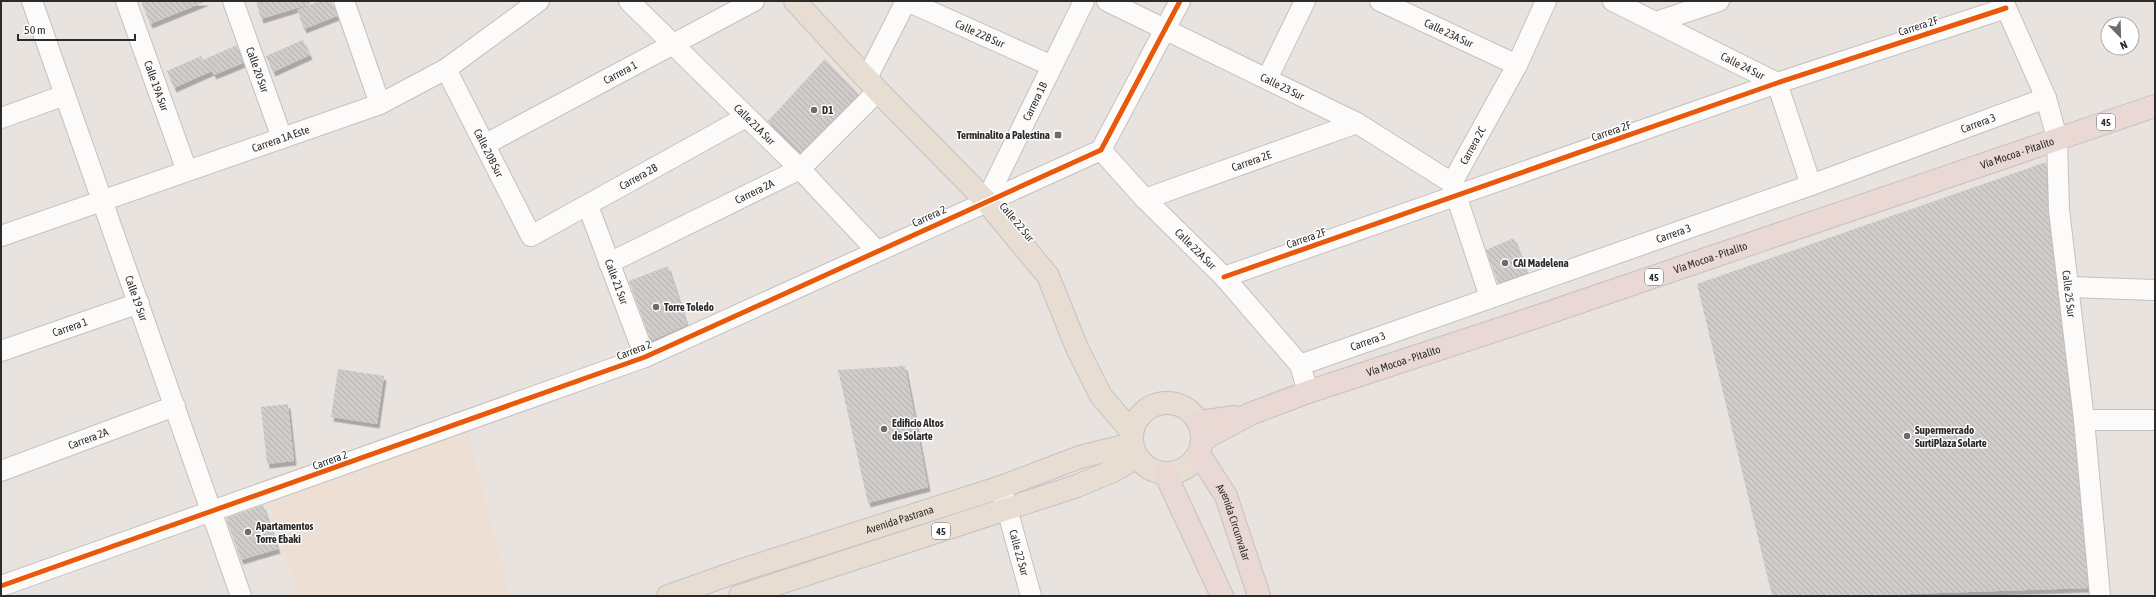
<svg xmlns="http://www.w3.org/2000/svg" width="2156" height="597" viewBox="0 0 2156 597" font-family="'Asap Condensed',sans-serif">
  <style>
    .education { fill: #eddfd4 }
    .building { fill: url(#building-back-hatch); filter: url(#shadow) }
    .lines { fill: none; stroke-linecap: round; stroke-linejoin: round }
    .minor-casing { stroke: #c2c1c2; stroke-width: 22 }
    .major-casing { stroke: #c5c2c1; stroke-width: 24 }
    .highway-casing { stroke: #c5c2c1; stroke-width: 24 }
    .minor { stroke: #fcfbfa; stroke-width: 20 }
    .major { stroke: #e7ddd2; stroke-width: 22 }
    .highway { stroke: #e9d8d3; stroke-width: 22 }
    .cycleway-casing { stroke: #fff; stroke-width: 8 }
    .cycleway { stroke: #e8590c; stroke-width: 5 }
    .poi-dot { fill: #6e6b6a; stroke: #fff; stroke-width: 1.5 }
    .labels { text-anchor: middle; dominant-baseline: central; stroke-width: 3; stroke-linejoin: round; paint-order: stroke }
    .shield { fill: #fff; stroke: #6b6b6b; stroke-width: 1 }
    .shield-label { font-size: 10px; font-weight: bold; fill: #2b2b2b }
    .street-label { font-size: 11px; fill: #2b2b2b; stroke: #fff }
    .poi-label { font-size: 11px; font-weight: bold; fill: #2b2b2b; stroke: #fff; text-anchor: start }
  </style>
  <defs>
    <pattern id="building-back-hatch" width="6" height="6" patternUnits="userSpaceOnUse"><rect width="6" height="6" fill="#d0ccca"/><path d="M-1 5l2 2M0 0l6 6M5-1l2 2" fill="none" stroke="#b3afae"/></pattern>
    <filter id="shadow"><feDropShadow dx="2.5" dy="4.5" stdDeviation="0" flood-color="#0004"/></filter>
  </defs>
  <rect width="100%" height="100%" fill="#e9e3e0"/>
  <path class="education" d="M468,432L510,596H299L267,499Z"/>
  <path class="building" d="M141,1H207L150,24Z
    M256,1H309L310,4L261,19Z
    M320,1H331L337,16L304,29L297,10Z
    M303,40L310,55L273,72L266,56Z
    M237,45L243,63L214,75L212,71L174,88L167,71L201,56L203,60Z
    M825,59L859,94L800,153L768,121Z
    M2046,162L2048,211L2073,421L2088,588L1852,596H1772L1697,284Z
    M1514,238L1527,273L1498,283L1486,250Z
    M668,266L687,325L651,341L629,281Z
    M905,366L928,487L868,503L838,370Z
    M338,369L384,376L377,424L331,417Z
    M288,404L294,461L267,464L261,407Z
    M263,505L278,549L241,560L226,518Z"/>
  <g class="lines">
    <defs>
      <g id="minor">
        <path id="s1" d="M32,1L241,596"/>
        <path id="s2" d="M126,1L187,171"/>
        <path id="s3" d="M233,1L282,138"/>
        <path d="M344,1L380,104"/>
        <path id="s4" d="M629,1L800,169L877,251"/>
        <path id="s5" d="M907,1L1052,66"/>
        <path id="s6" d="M1107,1L1357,123L1452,183"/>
        <path id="s7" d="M1380,1L1517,65"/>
        <path id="s8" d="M1613,1L1777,83L1811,185"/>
        <path id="s9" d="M2003,1L2046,98L2057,138L2059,210L2084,420L2100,596"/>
        <path d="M1656,22L1719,1"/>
        <path id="s10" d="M446,69L531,236L746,117"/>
        <path d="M867,78L906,1"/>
        <path d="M1267,79L1305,1"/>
        <path d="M1,118L65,95"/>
        <path id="s11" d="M486,144L754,1"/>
        <path id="s12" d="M1101,150L1145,199L1224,277L1300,365L1308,392"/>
        <path id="s13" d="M1145,199L1357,123"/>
        <path id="s14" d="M986,201L1084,1"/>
        <path id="s15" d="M588,206L645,357"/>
        <path id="s16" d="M1,236L380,104L446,69L539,1"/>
        <path id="s17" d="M609,263L800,169L878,91"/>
        <path d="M1224,277L1777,83L2006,8"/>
        <path d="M2068,287L2155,290"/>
        <path id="s18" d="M1490,297L1452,183L1517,65L1546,1"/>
        <path id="s19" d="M1,351L139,303"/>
        <path id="s20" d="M1300,365L1811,185L2046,98"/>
        <path d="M2084,420H2155"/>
        <path id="s21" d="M1,471L175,406"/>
        <path id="s22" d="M1001,487L1031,596"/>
        <path d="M1,586L645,357L1101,150L1180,1"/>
      </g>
      <g id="major">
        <path d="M795,1L878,91L986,201L1048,276L1077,348L1101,396L1132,432"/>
        <circle cx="1167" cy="438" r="35"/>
        <path id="s23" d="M668,596L736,572L1001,487L1080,457L1132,444"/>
        <path d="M740,596L1077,486L1115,470L1137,457"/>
      </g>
      <g id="highway">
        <path d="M1199,422L1235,417"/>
        <path id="s24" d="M1202,440L1250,414L1308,392L1524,321L2155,106"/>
        <path id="s25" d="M1199,454L1226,496L1259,596"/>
        <path d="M1165,473L1222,596"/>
      </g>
    </defs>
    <use href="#minor" class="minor-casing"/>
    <use href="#major" class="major-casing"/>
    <use href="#highway" class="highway-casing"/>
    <use href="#minor" class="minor"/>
    <use href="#major" class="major"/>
    <use href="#highway" class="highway"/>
    <defs>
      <path id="cycleway" d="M1224,277L1777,83L2006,8
        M1,586L645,357L1101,150L1180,1"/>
    </defs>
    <use href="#cycleway" class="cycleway-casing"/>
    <use href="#cycleway" class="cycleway"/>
  </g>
  <g class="poi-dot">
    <circle cx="814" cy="110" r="4"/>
    <rect x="1054" y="131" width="8" height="8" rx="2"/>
    <circle cx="1505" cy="263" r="4"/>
    <circle cx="656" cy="307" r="4"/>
    <circle cx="884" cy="429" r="4"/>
    <circle cx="1907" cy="436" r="4"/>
    <circle cx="248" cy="532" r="4"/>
  </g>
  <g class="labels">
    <g class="shield">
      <rect x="2097" y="114" width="18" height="16" rx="3"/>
      <rect x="1645" y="269" width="18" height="16" rx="3"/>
      <rect x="932" y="523" width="18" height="16" rx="3"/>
    </g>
    <g class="shield-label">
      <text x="2106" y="122">45</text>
      <text x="1654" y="277">45</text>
      <text x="941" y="531">45</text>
    </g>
    <g class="street-label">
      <text transform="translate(1918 26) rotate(-18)">Carrera 2F</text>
      <text stroke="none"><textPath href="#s7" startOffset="76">Calle 23A Sur</textPath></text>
      <text stroke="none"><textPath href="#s5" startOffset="80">Calle 22B Sur</textPath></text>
      <text stroke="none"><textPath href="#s8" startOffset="145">Calle 24 Sur</textPath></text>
      <text stroke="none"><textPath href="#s3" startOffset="73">Calle 20 Sur</textPath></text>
      <text stroke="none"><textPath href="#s11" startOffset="152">Carrera 1</textPath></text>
      <text stroke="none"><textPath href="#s2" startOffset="90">Calle 19A Sur</textPath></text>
      <text stroke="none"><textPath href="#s6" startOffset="195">Calle 23 Sur</textPath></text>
      <text stroke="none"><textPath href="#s14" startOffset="111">Carrera 1B</textPath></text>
      <text stroke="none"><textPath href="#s20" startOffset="720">Carrera 3</textPath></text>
      <text stroke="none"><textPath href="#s4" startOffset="176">Calle 21A Sur</textPath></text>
      <text transform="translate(1611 131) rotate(-19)">Carrera 2F</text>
      <text stroke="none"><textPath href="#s16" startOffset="296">Carrera 1A Este</textPath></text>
      <text stroke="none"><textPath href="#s18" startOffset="163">Carrera 2C</textPath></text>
      <text stroke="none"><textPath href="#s10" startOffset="94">Calle 20B Sur</textPath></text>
      <text stroke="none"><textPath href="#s24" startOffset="865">Vía Mocoa - Pitalito</textPath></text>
      <text stroke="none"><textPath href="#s13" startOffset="113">Carrera 2E</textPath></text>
      <text stroke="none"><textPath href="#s10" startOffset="310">Carrera 2B</textPath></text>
      <text stroke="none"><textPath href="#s17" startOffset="162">Carrera 2A</textPath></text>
      <text transform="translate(929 216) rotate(-25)">Carrera 2</text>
      <text transform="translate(1017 222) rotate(50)">Calle 22 Sur</text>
      <text stroke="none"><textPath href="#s20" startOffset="396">Carrera 3</textPath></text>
      <text transform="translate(1306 238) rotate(-19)">Carrera 2F</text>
      <text stroke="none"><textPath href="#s12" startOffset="137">Calle 22A Sur</textPath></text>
      <text stroke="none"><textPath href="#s24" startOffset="541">Vía Mocoa - Pitalito</textPath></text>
      <text stroke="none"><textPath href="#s15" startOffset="81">Calle 21 Sur</textPath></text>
      <text stroke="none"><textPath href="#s9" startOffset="304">Calle 25 Sur</textPath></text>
      <text stroke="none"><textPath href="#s1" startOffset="315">Calle 19 Sur</textPath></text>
      <text stroke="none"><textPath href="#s19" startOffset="73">Carrera 1</textPath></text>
      <text stroke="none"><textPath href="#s20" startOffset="72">Carrera 3</textPath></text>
      <text transform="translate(634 350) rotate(-21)">Carrera 2</text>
      <text stroke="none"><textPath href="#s24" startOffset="217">Vía Mocoa - Pitalito</textPath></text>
      <text stroke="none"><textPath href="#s21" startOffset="93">Carrera 2A</textPath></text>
      <text transform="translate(330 460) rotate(-20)">Carrera 2</text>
      <text stroke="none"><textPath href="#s23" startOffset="244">Avenida Pastrana</textPath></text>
      <text stroke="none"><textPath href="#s25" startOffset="77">Avenida Circunvalar</textPath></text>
      <text stroke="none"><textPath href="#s22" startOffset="68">Calle 22 Sur</textPath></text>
    </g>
    <g class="poi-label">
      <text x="822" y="110">D1</text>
      <text x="1050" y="135" text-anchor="end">Terminalito a Palestina</text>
      <text x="1513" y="263">CAI Madelena</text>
      <text x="664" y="307">Torre Toledo</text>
      <text x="892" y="423">Edificio Altos<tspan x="892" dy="13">de Solarte</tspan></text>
      <text x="1915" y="430">Supermercado<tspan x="1915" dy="13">SurtiPlaza Solarte</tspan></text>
      <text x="256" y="526">Apartamentos<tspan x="256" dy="13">Torre Ebaki</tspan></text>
    </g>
  </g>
  <rect width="2156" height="597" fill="none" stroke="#2b2b2b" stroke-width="4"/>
  <g transform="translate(2120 36) rotate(157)"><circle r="19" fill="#ffffff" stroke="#aaaaaa"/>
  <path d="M0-3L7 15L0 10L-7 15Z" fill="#6e6b6a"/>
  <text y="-6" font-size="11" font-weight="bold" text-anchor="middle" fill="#2b2b2b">N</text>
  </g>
  <path d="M18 34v6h117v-6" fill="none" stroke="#2b2b2b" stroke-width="2"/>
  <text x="24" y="34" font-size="12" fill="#2b2b2b" stroke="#ffffff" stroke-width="3" paint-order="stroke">50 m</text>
</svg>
